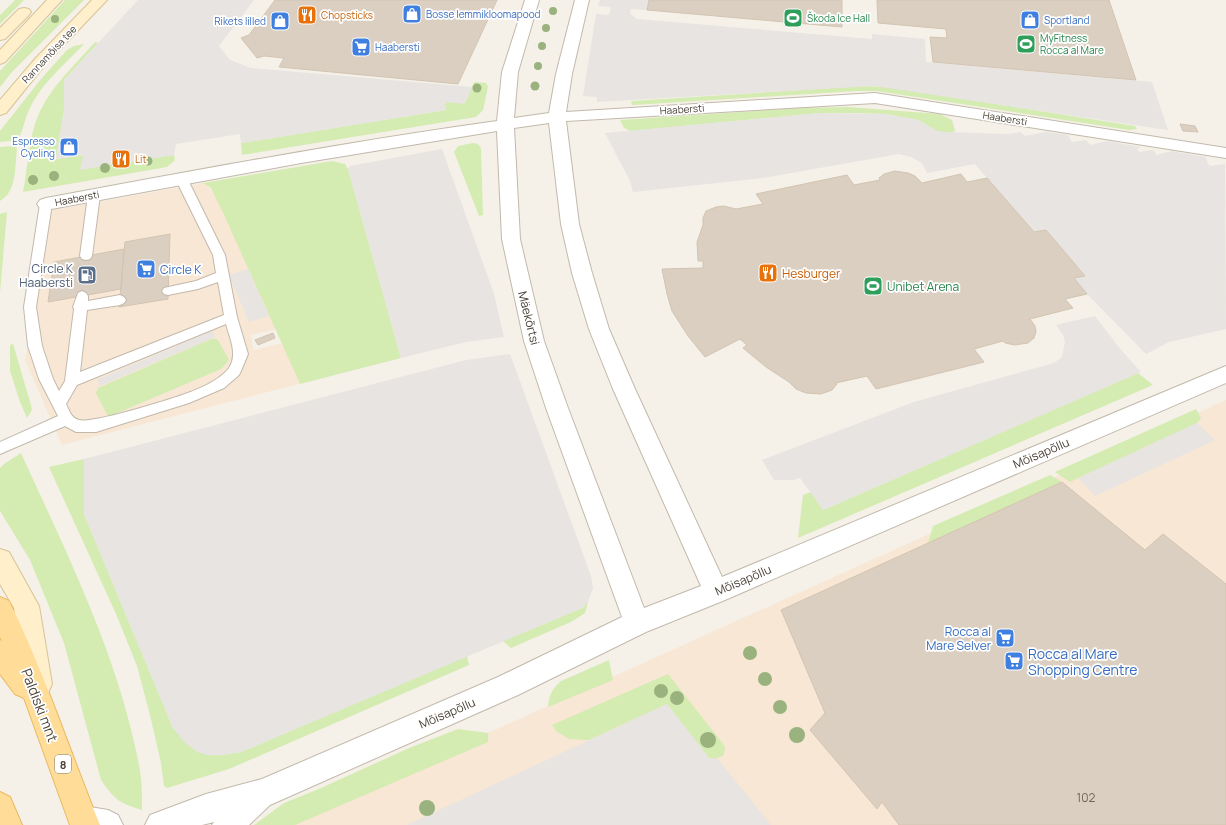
<svg xmlns="http://www.w3.org/2000/svg" width="1226" height="825" viewBox="0 0 1226 825" font-family="Manrope,sans-serif">
  <style>
    .commercial { fill: #f8e7d4 }
    .green { fill: #d4ebb1 }
    .parking { fill: #e7e4e1 }
    .building { fill: #dbcfc1; stroke: #d3c4b1 }
    .lines { fill: none; stroke-linecap: round; stroke-linejoin: round }
    .service-casing { stroke: #c2b9ab; stroke-width: 2 }
    .minor-casing { stroke: #c2b9ab; stroke-width: 2 }
    .secondary-casing { stroke: #d7c397; stroke-width: 2 }
    .primary-casing { stroke: #eaba63; stroke-width: 2 }
    .service { fill: #fff; fill-rule: evenodd }
    .minor { fill: #fff; fill-rule: evenodd }
    .secondary { fill: #ffefca; fill-rule: evenodd }
    .primary { fill: #fd9; fill-rule: evenodd }
    .tree { fill: #99b27e }
    .labels { text-anchor: middle; dominant-baseline: central; stroke-width: 3.5; stroke-linejoin: round; paint-order: stroke }
    .far-shop-label { font-size: 10px; fill: #366cbe; stroke: #fff; text-anchor: start }
    .far-food-label { font-size: 10px; fill: #c56008; stroke: #fff; text-anchor: start }
    .far-leisure-label { font-size: 10px; fill: #27864d; stroke: #fff; text-anchor: start }
    .far-street-label { font-size: 10px; fill: #4a4137; stroke: #fff }
    .shield { fill: #fff; stroke: #807a73; stroke-width: 1 }
    .shield-label { font-size: 11px; font-weight: bold; fill: #4a4137 }
    .service-label { font-size: 12px; fill: #4e5e75; stroke: #fff; text-anchor: end }
    .shop-label { font-size: 12px; fill: #366cbe; stroke: #fff; text-anchor: start }
    .food-label { font-size: 12px; fill: #c56008; stroke: #fff; text-anchor: start }
    .leisure-label { font-size: 12px; fill: #27864d; stroke: #fff; text-anchor: start }
    .street-label { font-size: 12px; fill: #4a4137; stroke: #fff }
    .near-number-label { font-size: 12px; fill: #6e645a }
    .near-shop-label { font-size: 14px; fill: #366cbe; stroke: #fff; text-anchor: start }
    .near-street-label { font-size: 14px; fill: #4a4137; stroke: #fff }
  </style>
  <rect width="100%" height="100%" fill="#f5f1e9"/>
  <path class="commercial" d="M203,183L210,188L226,212L278,329L251,335L253,350L284,343L303,383L62,445L25,360L49,211Z
    M1226,400V825H284L548,706Z"/>
  <path class="green" d="M15,0H24L0,24V15Z
    M65,0H84L12,72L0,87V71Z
    M95,42L98,43L64,80V110L56,159L84,155L81,169L174,155L175,160L167,167L23,192C27,172 29,142 35,124C46,91 72,68 95,42Z
    M84,44C65,64 42,83 30,108C25,117 24,128 19,137L11,141L0,142V131L41,79L67,50L74,46Z
    M474,82L486,83L488,87L483,110L476,117L242,155L241,143L446,110L445,104L447,102L465,103Z
    M862,86L888,87L1135,126L1137,129L1129,130L877,91H857L633,105L631,103L632,101Z
    M848,107L940,114L952,120L955,131L947,134L937,131L918,120L886,114L855,113H820L630,131L624,128L620,120L801,108Z
    M473,143L478,144L481,148L483,215L479,216L454,152L458,146Z
    M15,146L17,148C15,165 17,192 0,201V147Z
    M332,161L345,164L348,169L401,358L300,384L225,217L211,188L203,183Z
    M7,212L0,293V214Z
    M211,339H216L218,340L229,360L221,369L108,417L96,393L98,388Z
    M13,344L31,405L32,410L27,418L20,402L10,371V345Z
    M1138,373L1153,385L798,538L803,495L811,492L823,510Z
    M1196,409L1201,418L1197,423L1070,482L1055,472Z
    M21,453C67,554 118,655 139,765C142,779 142,795 142,810C119,803 115,800 101,780L64,643L30,560L0,511V468L4,464Z
    M84,459V514L173,728C201,756 201,759 241,752L467,656L469,665L229,769L167,788L164,786L161,763L150,715L137,666L116,614L49,467Z
    M1050,475L1062,482L928,543L933,526Z
    M588,602L585,613L571,622L511,648L503,641L582,608Z
    M609,660L613,680L548,707C549,695 552,689 561,681Z
    M668,674L724,745L725,749L723,756L714,759L709,758L667,704L589,740L569,739L556,731L552,725Z
    M458,729L488,733V742L295,825H254L284,803L321,788L409,748Z"/>
  <path class="parking" d="M138,0H254L219,46L230,60L251,68L472,87L464,104L447,102L445,104L446,110L241,143L240,134L176,144L174,155L80,170L83,155L56,159L64,110V80Z
    M600,0H649L647,10L631,9L630,14L637,19L872,39V34L925,39L926,62L1152,82L1168,130L874,86L597,102V97L583,96L596,14L609,15L611,7L598,6Z
    M820,113L886,114L918,120L937,131L947,132L1007,134L1021,132L1025,136L1046,132L1068,135L1072,142L1086,140L1090,145L1107,141L1140,147L1137,149L1139,152L1153,150L1157,155L1171,151L1206,157L1207,162L1210,166L1225,164L1226,329L1169,342L1146,354L1087,294L1074,278L1084,276L1046,230L1034,232L975,164L927,173L922,163L911,157L899,154L763,178L633,192L630,181L605,133Z
    M442,149L494,294L504,337L466,342L401,358L348,169L350,166Z
    M248,269L269,316L249,322L229,275Z
    M1095,316L1121,350L1141,372L823,510L800,478L793,480H774L762,460L914,402L1054,363L1062,357L1065,342L1063,335L1056,325Z
    M212,331L215,337L100,386L97,380Z
    M510,354L591,576L593,588L588,602L582,608L241,752L224,755H207L197,752L184,742L173,728L84,514V459L466,360Z
    M1197,423L1215,440L1095,496L1078,478Z
    M667,704L709,758L718,759L771,825H407Z"/>
  <path class="building" d="M275,0H497L458,84L279,67L284,58L264,56L257,58L241,38L249,35Z
    M649,0H842V27L647,10Z
    M877,0H1109L1136,80L933,62L930,37L947,38L946,29L878,23Z
    M1180,124L1195,126L1198,132L1183,131Z
    M895,171L908,173L915,176L922,183L961,174L967,182L987,178L1034,232L1046,230L1085,276L1074,278L1087,294L1065,299L1073,308L1030,319L1035,326L1036,332L1034,338L1028,343L1015,345L1005,343L1003,341L974,349L984,362L876,389L867,376L836,383L837,384L832,390L821,394L806,393L796,389L789,382L766,367L743,348L747,345L740,339L705,357L688,336L672,311L667,294L662,269L703,268V261H698L697,242L703,225V218L706,211L716,207L724,206L736,209L763,204L756,194L847,175L854,185L880,180L879,178L884,174Z
    M170,234L168,299L119,307L125,242Z
    M124,249L121,289L48,302L54,262Z
    M273,333L275,338L258,345L255,340Z
    M1062,482L1145,550L1163,534L1226,584V825H899L882,802L877,809L810,730L825,713L781,610Z"/>
  <g class="lines">
    <defs>
      <path id="service" d="M181,174L185,175L187,178L225,255L237,317L248,354L241,371L239,375L224,388L189,403L96,432H76L65,426L0,454V442L58,416L39,379L28,346L24,307L40,204L42,201H50L52,204L36,307L42,346L53,379L59,391L65,381L74,309L73,307L78,293L82,291L86,293L88,296V301L120,295L124,297L126,300L124,303L120,305L87,310L80,372L224,315L218,282L198,289L168,295L164,294L162,291L164,288L196,281L216,273L213,255L175,178L177,175ZM226,324C230,339 238,354 229,368C220,380 199,389 185,394C168,400 92,424 79,420C71,418 69,410 66,404L77,385Z
        M94,191L98,192L100,195L92,256L90,259L86,260L82,259L80,256L88,195L90,192Z"/>
      <path id="minor" d="M525,0H539L518,72L514,118L549,113L556,74L575,0H589L572,74L566,112L875,93L1226,148V158L875,103L566,121L579,224L592,273L609,329L635,389L722,577L1226,366V383L725,600L646,632L518,695L270,805L249,825H212L214,822L202,825H145L150,815L206,794L262,779L498,677L622,617L546,408L524,341L502,239L497,131L301,163L46,210L40,208L37,204L40,200L46,198C196,170 346,142 497,121L502,72ZM549,123L561,224L572,273L589,329L613,389L701,586L644,608L568,408L544,341L520,239L514,128Z
        M84,806L108,810L118,815L123,825H71L69,821L74,811Z"/>
      <path id="secondary" d="M47,0H62L5,62L0,64V50Z
        M92,0H107L45,65L6,113L0,115V100L35,59Z
        M24,8L29,9L31,12L29,15L5,39L0,40V28L19,9Z
        M0,549L9,552L39,606L52,684L48,693L38,697L28,693L24,684L14,608L0,584Z"/>
      <path id="primary" d="M0,597L9,601C45,673 69,750 100,825H70L24,698L15,694L0,674V640L2,641L0,637Z
        M0,792L10,797L22,825H0Z"/>
    </defs>
    <use href="#service" class="service-casing"/>
    <use href="#minor" class="minor-casing"/>
    <use href="#secondary" class="secondary-casing"/>
    <use href="#primary" class="primary-casing"/>
    <use href="#service" class="service"/>
    <use href="#minor" class="minor"/>
    <use href="#secondary" class="secondary"/>
    <use href="#primary" class="primary"/>
  </g>
  <g class="tree">
    <circle cx="553" cy="11" r="4"/>
    <circle cx="55" cy="19" r="4"/>
    <circle cx="546" cy="28" r="4"/>
    <circle cx="542" cy="46" r="4"/>
    <circle cx="538" cy="66" r="4"/>
    <circle cx="535" cy="86" r="4.5"/>
    <circle cx="477" cy="88" r="4.5"/>
    <circle cx="148" cy="161" r="4.5"/>
    <circle cx="105" cy="168" r="5"/>
    <circle cx="54" cy="176" r="5"/>
    <circle cx="33" cy="180" r="5"/>
    <circle cx="750" cy="653" r="7"/>
    <circle cx="765" cy="679" r="7"/>
    <circle cx="661" cy="691" r="7"/>
    <circle cx="677" cy="698" r="7"/>
    <circle cx="780" cy="707" r="7"/>
    <circle cx="797" cy="735" r="8"/>
    <circle cx="708" cy="740" r="8"/>
    <circle cx="427" cy="808" r="8"/>
  </g>
  <defs>
    <symbol id="shop-square" viewBox="-11 -11 22 22"><rect x="-9" y="-9" width="18" height="18" rx="4" fill="#3f7fe0" stroke="#fff"/><path d="M-5-2.5h2.3a2.7 3.5 0 0 1 5.4 0H5L5.5 6h-11ZM-1.5-2.5h3a1.5 2.3 0 0 0-3 0Z" fill="#fff"/></symbol>
    <symbol id="restaurant-square" viewBox="-11 -11 22 22"><rect x="-9" y="-9" width="18" height="18" rx="4" fill="#e8710a" stroke="#fff"/><path d="M-5-6h1v4h1v-4h1v4h1v-4h1v5L-1.5 .5V6h-2V.5L-5-1ZM5-6V6H3V1.5H1.5Q1.5-4 5-6Z" fill="#fff"/></symbol>
    <symbol id="stadium-square" viewBox="-11 -11 22 22"><rect x="-9" y="-9" width="18" height="18" rx="4" fill="#2e9e5b" stroke="#fff"/><path d="M0-5a6.5 5 0 1 0 0 10a6.5 5 0 1 0 0-10ZM-3.5-1.8h7v3.6h-7Z" fill="#fff"/></symbol>
    <symbol id="supermarket-square" viewBox="-11 -11 22 22"><rect x="-9" y="-9" width="18" height="18" rx="4" fill="#3f7fe0" stroke="#fff"/><path d="M-6-5.5h2.5l.6 2H6L4.5 2H-2.5L-4.4-4H-6ZM-1.5 3.2a1.3 1.3 0 1 0 .1 0ZM3 3.2a1.3 1.3 0 1 0 .1 0Z" fill="#fff"/></symbol>
    <symbol id="fuel-square" viewBox="-11 -11 22 22"><rect x="-9" y="-9" width="18" height="18" rx="4" fill="#5c6f8a" stroke="#fff"/><path d="M-5.5-6h7V0h2V4h1.3V-2.5L3-4.5l.8-.8L6-3V5H2.5V1h-1V6h-7ZM-4.2-4.7v3.2H.2V-4.7Z" fill="#fff"/></symbol>
  </defs>
  <g fill-rule="evenodd">
    <use href="#shop-square" x="401" y="3" width="22" height="22"/>
    <use href="#restaurant-square" x="296" y="4" width="22" height="22"/>
    <use href="#stadium-square" x="782" y="7" width="22" height="22"/>
    <use href="#shop-square" x="1019" y="9" width="22" height="22"/>
    <use href="#shop-square" x="269" y="10" width="22" height="22"/>
    <use href="#stadium-square" x="1015" y="33" width="22" height="22"/>
    <use href="#supermarket-square" x="350" y="36" width="22" height="22"/>
    <use href="#shop-square" x="58" y="136" width="22" height="22"/>
    <use href="#restaurant-square" x="110" y="148" width="22" height="22"/>
    <use href="#supermarket-square" x="135" y="258" width="22" height="22"/>
    <use href="#restaurant-square" x="757" y="262" width="22" height="22"/>
    <use href="#fuel-square" x="76" y="264" width="22" height="22"/>
    <use href="#stadium-square" x="862" y="275" width="22" height="22"/>
    <use href="#supermarket-square" x="994" y="627" width="22" height="22"/>
    <use href="#supermarket-square" x="1003" y="650" width="22" height="22"/>
  </g>
  <g class="labels">
    <g class="far-shop-label">
      <text x="426" y="14">Bosse lemmikloomapood</text>
      <text x="1044" y="20">Sportland</text>
      <text x="266" y="21" text-anchor="end">Rikets lilled</text>
      <text x="375" y="47">Haabersti</text>
      <text x="55" y="141" text-anchor="end">Espresso<tspan x="55" dy="12">Cycling</tspan></text>
    </g>
    <g class="far-food-label">
      <text x="321" y="15">Chopsticks</text>
      <text x="135" y="159">Lit</text>
    </g>
    <g class="far-leisure-label">
      <text x="807" y="18">Škoda Ice Hall</text>
      <text x="1040" y="38">MyFitness<tspan x="1040" dy="12">Rocca al Mare</tspan></text>
    </g>
    <g class="far-street-label">
      <text transform="translate(49 54) rotate(-47)">Rannamõisa tee</text>
      <text transform="translate(682 109) rotate(-4)">Haabersti</text>
      <text transform="translate(1005 118) rotate(9)">Haabersti</text>
      <text transform="translate(77 198) rotate(-11)">Haabersti</text>
    </g>
    <rect class="shield" x="55" y="755" width="16" height="18" rx="3"/>
    <g class="shield-label">
      <text x="63" y="764">8</text>
    </g>
    <g class="service-label">
      <text x="73" y="268">Circle K<tspan x="73" dy="14">Haabersti</tspan></text>
    </g>
    <g class="shop-label">
      <text x="160" y="269">Circle K</text>
      <text x="991" y="631" text-anchor="end">Rocca al<tspan x="991" dy="14">Mare Selver</tspan></text>
    </g>
    <g class="food-label">
      <text x="782" y="273">Hesburger</text>
    </g>
    <g class="leisure-label">
      <text x="887" y="286">Unibet Arena</text>
    </g>
    <g class="street-label">
      <text transform="translate(529 318) rotate(76)">Mäekõrtsi</text>
      <text transform="translate(1041 453) rotate(-23)">Mõisapõllu</text>
      <text transform="translate(743 580) rotate(-23)">Mõisapõllu</text>
      <text transform="translate(447 713) rotate(-23)">Mõisapõllu</text>
    </g>
    <g class="near-number-label">
      <text x="1086" y="797">102</text>
    </g>
    <g class="near-shop-label">
      <text x="1028" y="653">Rocca al Mare<tspan x="1028" dy="16">Shopping Centre</tspan></text>
    </g>
    <g class="near-street-label">
      <text transform="translate(40 705) rotate(69)">Paldiski mnt</text>
    </g>
  </g>
</svg>
